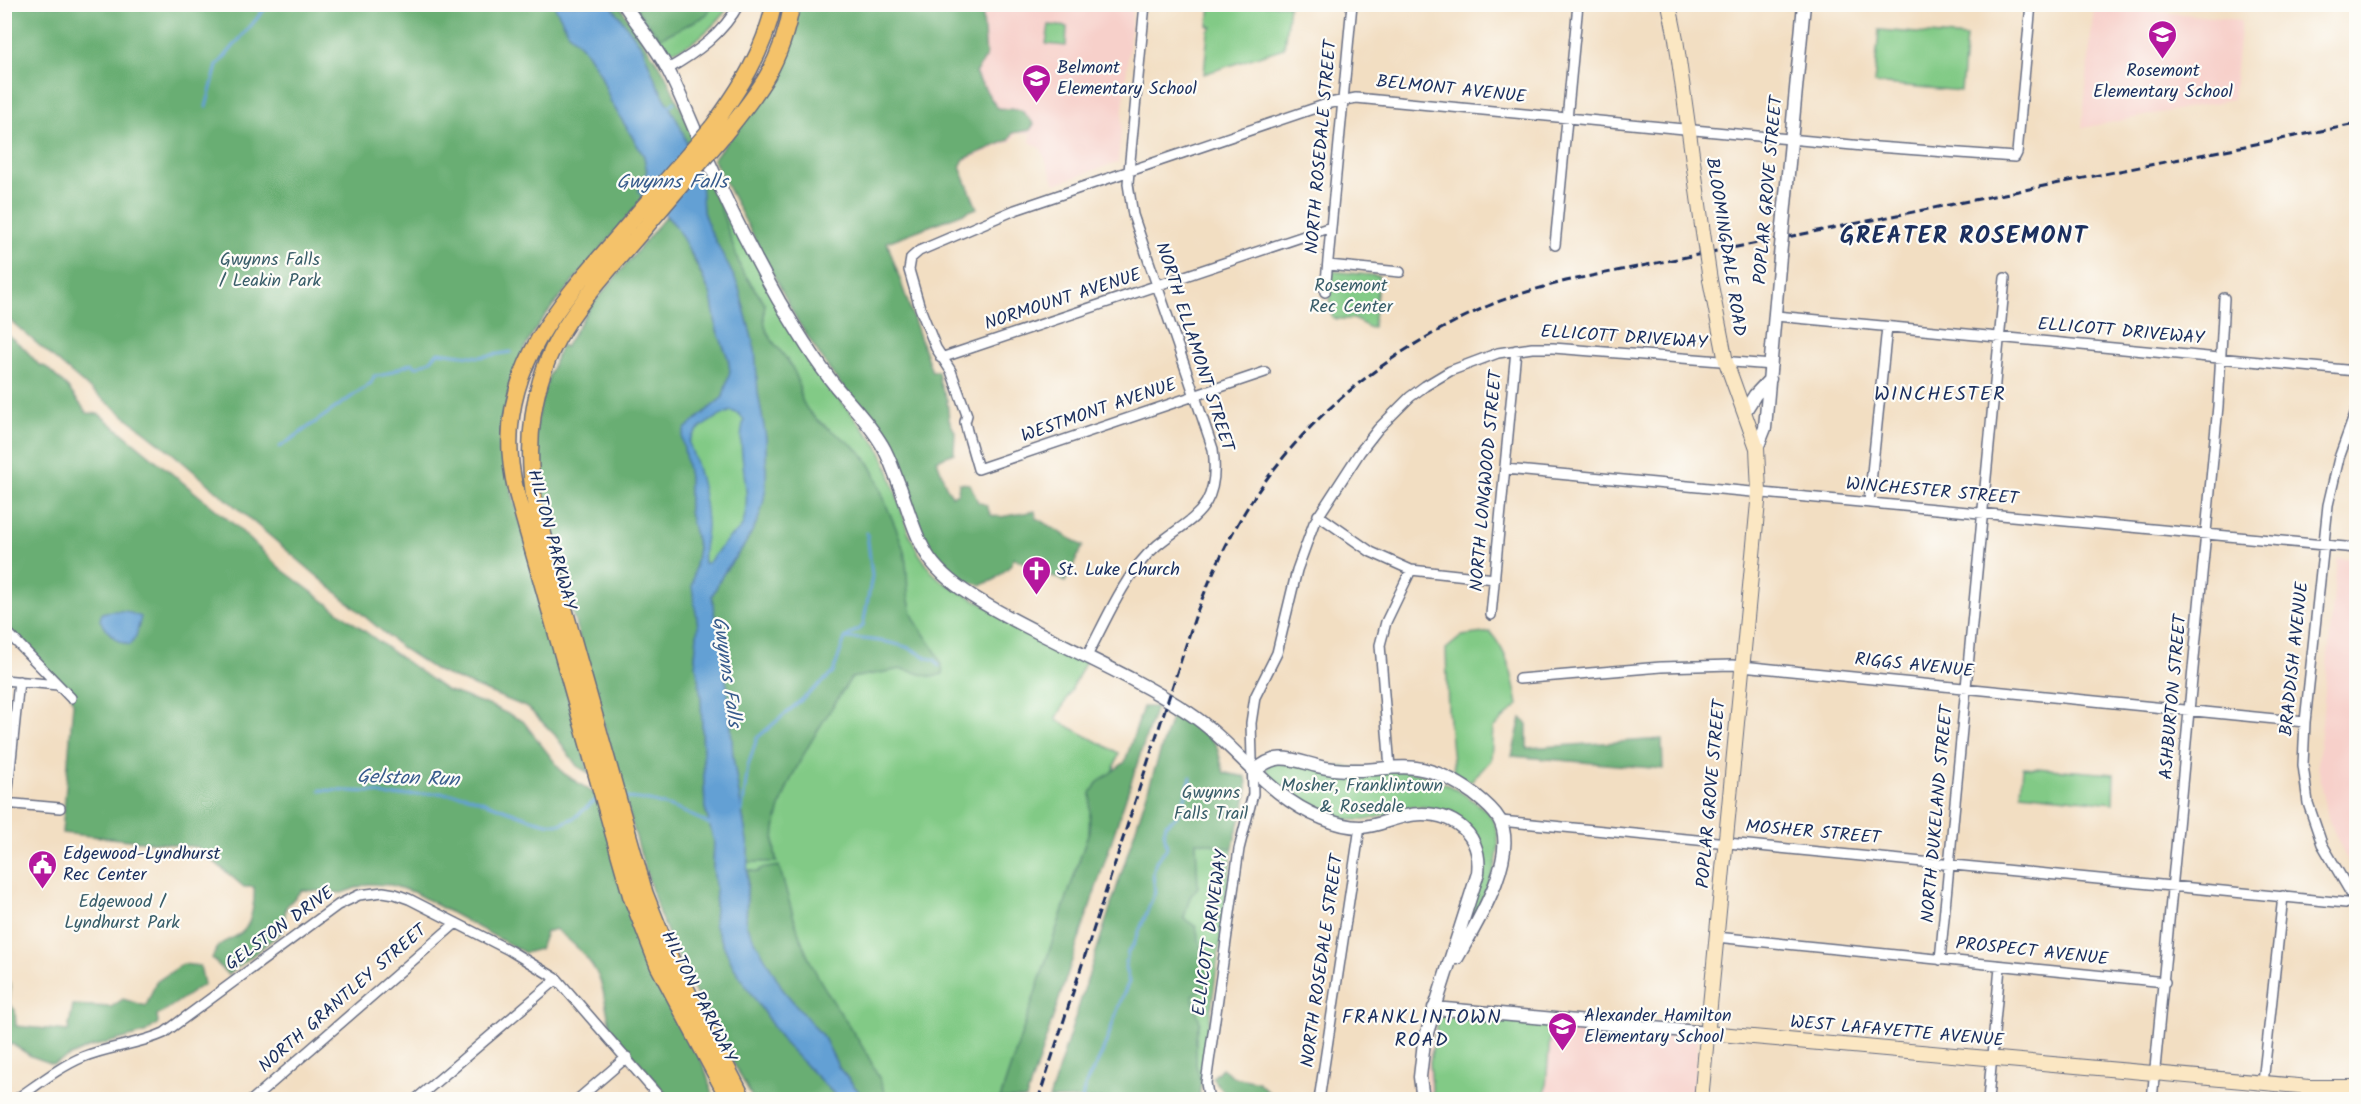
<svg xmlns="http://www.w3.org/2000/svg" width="2361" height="1104" viewBox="0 0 2361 1104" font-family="Kalam,sans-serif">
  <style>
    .built { fill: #f7d0ca }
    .green { fill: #82ca86; stroke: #4e7c72; stroke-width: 1.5 }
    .forest { fill: #69ae73; stroke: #426e68; stroke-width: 1.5 }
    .water { fill: #64a0d4; stroke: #406899; stroke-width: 1.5; fill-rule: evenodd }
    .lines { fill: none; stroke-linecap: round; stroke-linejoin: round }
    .stream { stroke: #64a0d4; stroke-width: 3 }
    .minor-casing { stroke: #666c81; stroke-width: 12 }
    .tertiary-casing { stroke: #666c81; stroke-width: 15 }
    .secondary-casing { stroke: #666c81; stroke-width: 16 }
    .primary-casing { stroke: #666c81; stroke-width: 18 }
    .minor { stroke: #fff; stroke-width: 9 }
    .tertiary { stroke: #fff; stroke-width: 12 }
    .secondary { stroke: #fbe7c3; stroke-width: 14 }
    .primary { stroke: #f4c26a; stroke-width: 15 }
    .rail { stroke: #1b2f5e; stroke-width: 3; stroke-dasharray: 9 4.5; stroke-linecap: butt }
    .tertiary-bridge-casing { stroke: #666c81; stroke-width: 15; stroke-linecap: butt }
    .secondary-bridge-casing { stroke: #666c81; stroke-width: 16; stroke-linecap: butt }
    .primary-bridge-casing { stroke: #666c81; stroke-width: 18; stroke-linecap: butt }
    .tertiary-bridge { stroke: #fff; stroke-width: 12 }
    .secondary-bridge { stroke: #fbe7c3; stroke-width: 14 }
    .primary-bridge { stroke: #f4c26a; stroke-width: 15 }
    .labels { text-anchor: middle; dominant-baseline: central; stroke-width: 4.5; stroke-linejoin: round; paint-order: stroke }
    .poi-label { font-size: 18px; fill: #1b2f5e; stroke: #fdfcf7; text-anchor: start }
    .street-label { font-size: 18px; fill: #1b2f5e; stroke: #fdfcf7 }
    .park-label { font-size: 18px; fill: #3a5e6a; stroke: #fdfcf7 }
    .water-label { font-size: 20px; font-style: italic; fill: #385c8d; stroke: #fdfcf7 }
    .neighbourhood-label { font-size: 20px; letter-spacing: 1.5px; fill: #1b2f5e; stroke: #fdfcf7 }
    .district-label { font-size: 24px; font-weight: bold; letter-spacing: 1.5px; fill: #1b2f5e; stroke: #fdfcf7 }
  </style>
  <rect width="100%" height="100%" fill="#fdfcf7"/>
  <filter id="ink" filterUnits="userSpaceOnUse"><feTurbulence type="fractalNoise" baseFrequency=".0167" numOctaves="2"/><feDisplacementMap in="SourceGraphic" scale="12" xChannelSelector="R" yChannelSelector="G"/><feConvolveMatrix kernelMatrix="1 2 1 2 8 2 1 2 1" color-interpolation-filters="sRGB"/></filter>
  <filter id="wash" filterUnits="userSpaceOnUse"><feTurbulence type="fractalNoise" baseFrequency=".008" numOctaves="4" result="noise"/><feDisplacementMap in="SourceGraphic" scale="24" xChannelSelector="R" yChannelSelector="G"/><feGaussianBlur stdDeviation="1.35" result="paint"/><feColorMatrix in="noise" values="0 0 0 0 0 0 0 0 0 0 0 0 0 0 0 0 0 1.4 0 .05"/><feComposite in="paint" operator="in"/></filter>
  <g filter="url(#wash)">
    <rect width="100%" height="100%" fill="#f2dec2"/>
    <path class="built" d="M975,5H1133L1118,162L1055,184L1041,149L1030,142L1031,133L1016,134L1012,141L959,163Z
      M2094,5L2241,20L2233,99L2082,128Z
      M2337,558L2356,560V874L2344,854L2328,818L2318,765Z
      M1441,1014L1695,1037L1698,1042L1693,1099L1429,1100L1426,1074L1427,1061L1436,1019Z"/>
    <path class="green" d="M630,5H730C720,20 684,58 664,49C657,45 636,13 630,5Z
      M1210,5H1289L1284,48L1204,74L1208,31L1212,27L1208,26Z
      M1049,25L1067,27L1066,46L1046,44Z
      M1879,30L1966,37L1961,91L1874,83Z
      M707,167L828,385L878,446L888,468L908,531L918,552L931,571L943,582L1086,661L1056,720L1119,753L1005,1099H753L689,981L561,345L565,347L589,309Z
      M1331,271L1379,276L1373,327L1370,328L1354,319H1336L1332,317L1329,298Z
      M1490,632C1509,654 1513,677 1518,705L1493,728L1491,760L1471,782L1454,772L1448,711L1446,649L1462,636Z
      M1280,763L1405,771C1429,775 1448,783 1468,797C1478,804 1489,811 1494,822C1510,857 1479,905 1463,935L1481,874L1464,822C1447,811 1427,804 1407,808C1393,811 1380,818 1366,820C1339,822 1310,808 1289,792C1280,785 1270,780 1266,769L1270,764Z
      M1183,765L1246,777L1247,795L1234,838L1199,1099L1142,1100Z
      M2023,767L2114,774L2113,803L2021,793Z
      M1438,1015L1551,1024L1545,1099L1433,1100L1430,1062Z"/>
    <path class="forest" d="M5,5H554L569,33L586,51L600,73L611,102L644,156L647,171L641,182L643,198C620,227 596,255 572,283C555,304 536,324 524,350C506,386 502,426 505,466L589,773L577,766L555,735L528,708L437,671L402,648L171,452L85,385L5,316Z
      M611,5H619L665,74L694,137L685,144L680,126L657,84L642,47Z
      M633,5H712L706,16L660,38Z
      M798,5H982L986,57L975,73L997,108L1021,110L1034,124L1030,130L1013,133L1009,140L964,159L960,167L977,208L887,242L932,372L938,371L940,384L947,400L949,420L955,432L954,453L937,460L946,486L952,496L958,493L959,483L970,484L978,502L986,505L991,515L1001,517L1035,511L1036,518L1083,546L1065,582L1014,558L1010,566L994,580L981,585L964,581L941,563L926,544L898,465L886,440L833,375L798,322L713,159L760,101L772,82Z
      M700,178L715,192L741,269L765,304C759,339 781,345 794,371C804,390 795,398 813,416C830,433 856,442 869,463C878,477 881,493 888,509C894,524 902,539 905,556C909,577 905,597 914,618C923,636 942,653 943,674L932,677L902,669L851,678C823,723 760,808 777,862H747L748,847L733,758L729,700L723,661L724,646L715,619L712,596L723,574L745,544L758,520L766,486V438L758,393L755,350L738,285L709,228L703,212Z
      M666,216L675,225L685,242L711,295L717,330L728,357L730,371L723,397L685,429L689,477V511L698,548L694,574L698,626L695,657L701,697L705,808L714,841L713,868L716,892L714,924L733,966L784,1043L839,1099H753L689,981L660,916L643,862L541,503C539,486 536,469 535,452C534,415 547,379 561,345L565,347L589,309Z
      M4,332L24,348L39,365L46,367L68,388L87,413L99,414L236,526L281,569L397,655L446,690L491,706L523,721L563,773L595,794L706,1072L714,1099H670L611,1029C607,1015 606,1001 602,987C596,963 574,943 555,929L546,932L540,949L525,953L413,892L391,885L367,884L342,893L302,890L286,907L283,931L228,975L212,958C223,936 224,945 241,933C252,925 255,900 254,887H244L197,847L62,833L73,703L71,694L5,625Z
      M1143,707H1156L1026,1099H1000L1089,831L1091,793L1097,783L1125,762Z
      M1173,712L1198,728L1216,744L1224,773L1246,777C1251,801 1236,825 1233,848C1220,848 1209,841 1196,842L1198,887L1190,897L1184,918L1196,927L1201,947L1210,966L1207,987L1192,995L1200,1022L1196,1035V1065L1201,1081L1199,1099H1049Z
      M1521,718L1527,724V748L1662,739L1663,769L1512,756Z
      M779,866C789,899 797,936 813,967C836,1013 872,1050 887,1099H865L839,1068L824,1038L784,991L746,925L748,870L758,872L760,869Z
      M183,964L200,966L204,984L157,1016L158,1023L145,1033L88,1048L53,1064L31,1056L12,1044L5,1049V978L11,986L9,1004L15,1010L16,1026L68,1031L73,1005L111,1007L123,999L146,1006L156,982Z
      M1222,1068L1234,1077L1258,1082L1276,1099H1230L1212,1078Z"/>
    <path class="water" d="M554,5H611L642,47L657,84L680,126L701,181L703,212L709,228L738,285L755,350L758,393L766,438V486L763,504L758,520L745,544L723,574L712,596L715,619L724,646L723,661L729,700L733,758L748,847L746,925L784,991L824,1038L839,1068L865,1099H839L784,1043L733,966L714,924L716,892L713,868L714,841L705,808L701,697L695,657L698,626L692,586L698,548L689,511V477L682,438L685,429L723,397L730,371L728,358L717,330L711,295L695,260L675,225L660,209L643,198L638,191L647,171L644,156L611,102L600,73L586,51L569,33ZM731,411L739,414L744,420C734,454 755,492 742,526C740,531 733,534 729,538C721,546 715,555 708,563H704C702,550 707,538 707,525C706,496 699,470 689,443C693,428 717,417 731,411Z
      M111,611H125L141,617L136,636L130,645C116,642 107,632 100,620L102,613Z"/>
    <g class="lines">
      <path class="stream" d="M206,107L217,66L269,4
        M667,109L674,102
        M280,447L371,383L374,376L383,375L412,363L416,367L431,360L438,352L479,357L511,352
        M846,638C867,639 890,641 909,648C919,652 925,658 935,660L939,666
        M320,790L373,792L390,796L438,793L465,795L531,819L547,823L560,824L574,818L598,798
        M623,798C653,798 687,812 713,826
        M742,811L748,766L757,738L833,673L845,638L863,626L872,576L867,533
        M1082,1100C1084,1079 1098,1067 1104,1048C1113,1025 1118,1004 1129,982L1125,968L1128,952L1134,944L1155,892L1153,874L1156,861L1167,848L1164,832L1166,824L1176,817L1183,805L1191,777"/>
    </g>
  </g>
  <g filter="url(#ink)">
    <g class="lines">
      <defs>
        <path id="minor" d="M668,69C696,53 723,34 739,4
          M1555,245L1578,4
          M1328,265L1400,272
          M1325,292L1352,4
          M1776,316L2356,371
          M941,358L1331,227
          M1265,372L978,469L967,431L965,422L967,415L951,371L936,348L920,308L909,270L911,258L919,251L1015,210L1330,103L1356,98L1863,146L2015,157L2017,153L2031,4
          M2356,411L2339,458L2328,505L2305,722L2303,765L2308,803L2322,844L2356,902
          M1505,469L2356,548
          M1869,502L1887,327
          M1318,515L1371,552L1411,570L1495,579
          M1491,615L1516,350
          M4,629L71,698
          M1087,656C1103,626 1118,591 1139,564C1175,518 1223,525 1213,449L1133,215L1128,184L1129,171L1145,4
          M1519,679L1661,667L1732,665L2305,722
          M4,680L58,685
          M1390,768L1380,645L1386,622L1411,570
          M4,803L60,808
          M1501,821L2356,904
          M4,829L19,681
          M1716,937L2165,982
          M1940,960L2005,278
          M2263,1083L2283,896
          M15,1100C37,1085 59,1067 83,1057C109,1046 138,1045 164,1033L338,905L359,895L383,892L395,894L409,899L509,950L557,979L662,1100
          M252,1100L456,923
          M415,1100L557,979
          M577,1100L627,1057
          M1209,1100L1206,1083L1239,849L1253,794L1251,723L1255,697L1277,653L1297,570L1314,523L1360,452L1378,429L1410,397L1425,386L1450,371L1498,353L1532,348H1553L1772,365
          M1319,1100L1360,827
          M1988,1100L2000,967
          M2152,1100L2218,406L2224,298"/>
        <path id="tertiary" d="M624,4C638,26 656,46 668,70C683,99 694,130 708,160C729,208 753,255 779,301C797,331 815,361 837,388C853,407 870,424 882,445C890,458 894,473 900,487C921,547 923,567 980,601C1048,642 1123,669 1189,713C1236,744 1267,797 1322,818C1334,823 1347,827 1360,827C1376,827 1390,819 1405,816C1445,807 1483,829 1478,873L1424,1042L1420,1077L1423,1100
          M1784,216L1804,4
          M1745,411L1755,395L1770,379
          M1757,448L1765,428L1780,256
          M1254,772C1275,751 1291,759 1317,766C1328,769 1341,770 1353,770C1374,771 1395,765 1416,768C1438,771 1456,781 1474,794C1483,801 1493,809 1499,819C1520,856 1475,926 1457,958
          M1434,1008L1708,1033"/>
        <path id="secondary" d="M1669,4L1676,39L1702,226
          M1708,1033L2310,1087H2356
          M1701,1100L1759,492L1757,448L1726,362L1710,280"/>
        <path id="primary" d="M712,127C740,89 764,52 774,4
          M723,136C759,92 782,63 792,4
          M638,213C578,285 505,350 510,452C511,471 515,489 520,506L631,897L658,966L729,1100
          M650,222C621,257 587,291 563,330C531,382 525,445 535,504L645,893L672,961L744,1100"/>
      </defs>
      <use href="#minor" class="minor-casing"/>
      <use href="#tertiary" class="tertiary-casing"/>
      <use href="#secondary" class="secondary-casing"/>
      <use href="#primary" class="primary-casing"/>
      <use href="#minor" class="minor"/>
      <use href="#tertiary" class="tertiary"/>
      <use href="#secondary" class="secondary"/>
      <use href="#primary" class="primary"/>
      <path class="rail" d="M1038,1100L1196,614C1208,584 1220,555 1236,527C1292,426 1383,352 1488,306C1513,295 1540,288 1566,281L2356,124"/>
      <defs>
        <path id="tertiary-bridge" d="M1780,256L1784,216"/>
        <path id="secondary-bridge" d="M1702,226L1710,280"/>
        <path id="primary-bridge" d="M638,213L712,127
          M650,222L723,136"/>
      </defs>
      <use href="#tertiary-bridge" class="tertiary-bridge-casing"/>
      <use href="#secondary-bridge" class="secondary-bridge-casing"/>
      <use href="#primary-bridge" class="primary-bridge-casing"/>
      <use href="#tertiary-bridge" class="tertiary-bridge"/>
      <use href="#secondary-bridge" class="secondary-bridge"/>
      <use href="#primary-bridge" class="primary-bridge"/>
    </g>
  </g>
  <defs>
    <symbol id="school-pin" viewBox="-11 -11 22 30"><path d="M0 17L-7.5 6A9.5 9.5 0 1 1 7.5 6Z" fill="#b5179e" stroke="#fdfcf7"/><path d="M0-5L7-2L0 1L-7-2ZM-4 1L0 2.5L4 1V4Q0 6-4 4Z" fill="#fff"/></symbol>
    <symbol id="church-pin" viewBox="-11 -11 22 30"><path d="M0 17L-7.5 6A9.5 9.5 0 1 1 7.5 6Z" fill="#b5179e" stroke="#fdfcf7"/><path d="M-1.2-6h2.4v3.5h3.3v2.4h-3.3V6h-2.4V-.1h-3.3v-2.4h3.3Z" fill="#fff"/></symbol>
    <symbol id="civic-pin" viewBox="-11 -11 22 30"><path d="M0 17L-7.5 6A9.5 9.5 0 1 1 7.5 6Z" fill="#b5179e" stroke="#fdfcf7"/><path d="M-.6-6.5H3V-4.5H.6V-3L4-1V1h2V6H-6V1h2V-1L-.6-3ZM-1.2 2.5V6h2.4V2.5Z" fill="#fff"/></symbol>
  </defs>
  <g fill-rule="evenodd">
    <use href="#school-pin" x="2146" y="18" width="33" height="45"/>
    <use href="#school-pin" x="1020" y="62" width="33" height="45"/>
    <use href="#church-pin" x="1020" y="554" width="33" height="45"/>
    <use href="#civic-pin" x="26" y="848" width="33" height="45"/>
    <use href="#school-pin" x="1546" y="1010" width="33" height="45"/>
  </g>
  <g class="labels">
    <g class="poi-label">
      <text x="1057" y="68">Belmont<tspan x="1057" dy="21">Elementary School</tspan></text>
      <text x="2163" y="71" text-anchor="middle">Rosemont<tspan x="2163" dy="21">Elementary School</tspan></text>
      <text x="1057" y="570">St. Luke Church</text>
      <text x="63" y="854">Edgewood-Lyndhurst<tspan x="63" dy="21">Rec Center</tspan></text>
      <text x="1584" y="1016">Alexander Hamilton<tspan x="1584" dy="21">Elementary School</tspan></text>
    </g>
    <g class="street-label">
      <text transform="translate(1451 90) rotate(6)">BELMONT AVENUE</text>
      <text transform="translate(1322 147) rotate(-85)">NORTH ROSEDALE STREET</text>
      <text transform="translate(1769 190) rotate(-85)">POPLAR GROVE STREET</text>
      <text transform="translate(1725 247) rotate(81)">BLOOMINGDALE ROAD</text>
      <text transform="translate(1063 300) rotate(-18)">NORMOUNT AVENUE</text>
      <text transform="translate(2121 332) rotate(5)">ELLICOTT DRIVEWAY</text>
      <text transform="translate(1624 338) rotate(4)">ELLICOTT DRIVEWAY</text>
      <text transform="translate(1194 347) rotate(72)">NORTH ELLAMONT STREET</text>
      <text transform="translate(1099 411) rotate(-19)">WESTMONT AVENUE</text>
      <text transform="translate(1487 481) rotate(-85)">NORTH LONGWOOD STREET</text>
      <text transform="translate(1932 492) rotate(5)">WINCHESTER STREET</text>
      <text transform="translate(551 540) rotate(75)">HILTON PARKWAY</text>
      <text transform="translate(2295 659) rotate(-84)">BRADDISH AVENUE</text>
      <text transform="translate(1914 666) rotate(6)">RIGGS AVENUE</text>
      <text transform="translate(2174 697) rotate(-85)">ASHBURTON STREET</text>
      <text transform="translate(1712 794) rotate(-85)">POPLAR GROVE STREET</text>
      <text transform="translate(1938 814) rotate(-85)">NORTH DUKELAND STREET</text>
      <text transform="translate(1813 833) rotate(5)">MOSHER STREET</text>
      <text transform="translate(280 929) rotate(-36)">GELSTON DRIVE</text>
      <text transform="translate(1211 933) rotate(-82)">ELLICOTT DRIVEWAY</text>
      <text transform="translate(2032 952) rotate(6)">PROSPECT AVENUE</text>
      <text transform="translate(1323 961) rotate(-82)">NORTH ROSEDALE STREET</text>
      <text transform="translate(698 997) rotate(63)">HILTON PARKWAY</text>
      <text transform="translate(343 999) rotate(-41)">NORTH GRANTLEY STREET</text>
      <text transform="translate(1897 1032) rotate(5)">WEST LAFAYETTE AVENUE</text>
    </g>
    <g class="park-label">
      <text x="270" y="260">Gwynns Falls<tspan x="270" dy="21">/ Leakin Park</tspan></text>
      <text x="1351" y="286">Rosemont<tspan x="1351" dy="21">Rec Center</tspan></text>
      <text x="1362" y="786">Mosher, Franklintown<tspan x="1362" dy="21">&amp; Rosedale</tspan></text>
      <text x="1211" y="793">Gwynns<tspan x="1211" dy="21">Falls Trail</tspan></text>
      <text x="122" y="902">Edgewood /<tspan x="122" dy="21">Lyndhurst Park</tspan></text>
    </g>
    <g class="water-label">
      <text x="672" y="183">Gwynns Falls</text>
      <text transform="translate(726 672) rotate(82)">Gwynns Falls</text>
      <text transform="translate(408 779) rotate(2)">Gelston Run</text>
    </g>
    <g class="neighbourhood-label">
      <text x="1940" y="395">WINCHESTER</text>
      <text x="1422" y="1018">FRANKLINTOWN<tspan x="1422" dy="23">ROAD</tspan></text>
    </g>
    <g class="district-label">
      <text x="1964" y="236">GREATER ROSEMONT</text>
    </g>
  </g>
  <rect width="2361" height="1104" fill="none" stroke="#fdfcf7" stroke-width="24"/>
</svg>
